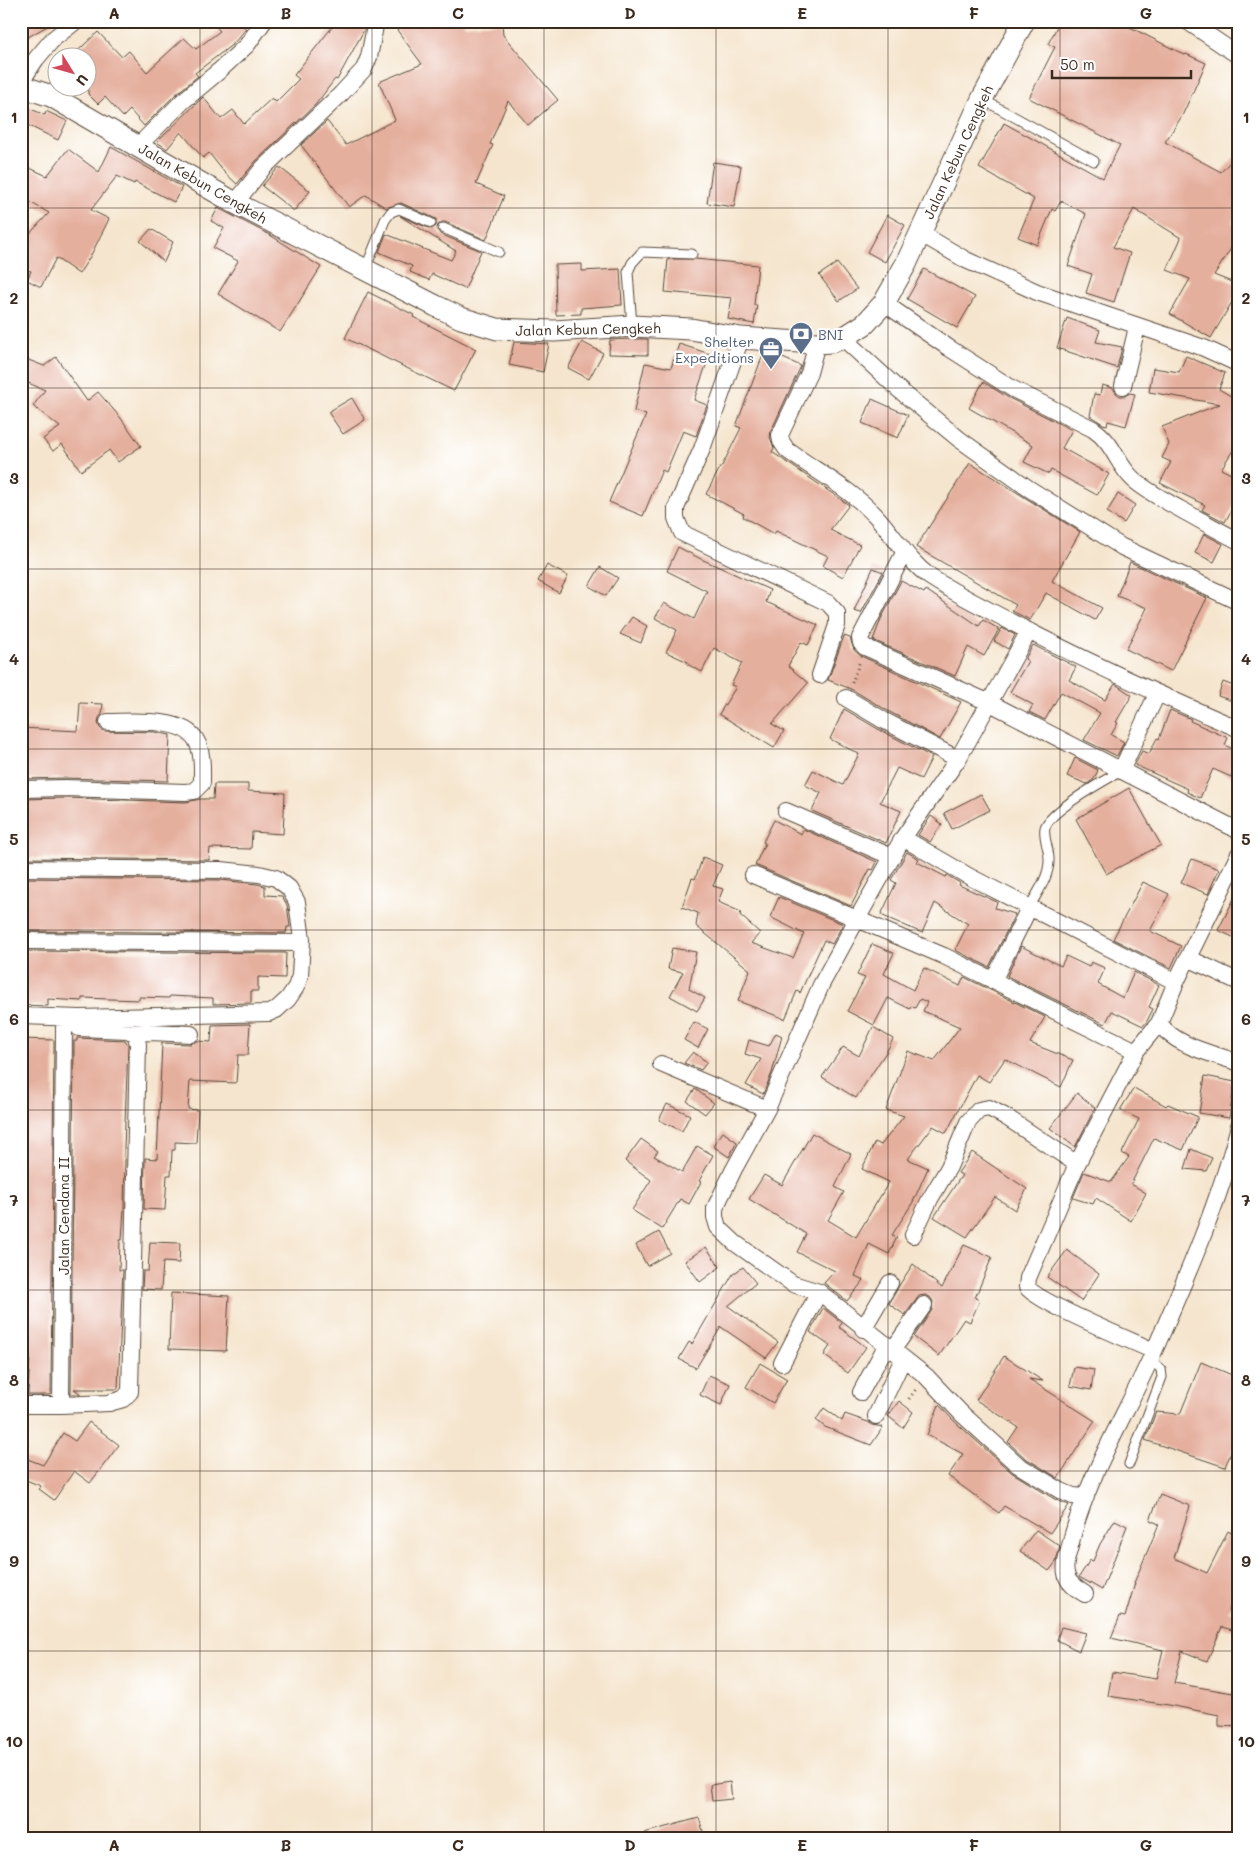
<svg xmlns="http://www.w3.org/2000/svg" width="1260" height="1859" viewBox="0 0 1260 1859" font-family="Mali,sans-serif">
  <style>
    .building { fill: #e5af9d }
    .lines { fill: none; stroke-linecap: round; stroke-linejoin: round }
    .service-casing { stroke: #574638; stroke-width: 11 }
    .minor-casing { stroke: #574638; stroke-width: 18 }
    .tertiary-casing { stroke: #574638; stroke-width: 23 }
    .path { stroke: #574638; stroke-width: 3; stroke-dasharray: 1 4; stroke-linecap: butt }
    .service { stroke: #fff; stroke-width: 9 }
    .minor { stroke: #fff; stroke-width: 16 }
    .tertiary { stroke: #fff; stroke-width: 21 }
    .grid { fill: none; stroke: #3b2a1e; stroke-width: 1; stroke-opacity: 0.55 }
    .labels { text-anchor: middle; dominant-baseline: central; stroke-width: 4.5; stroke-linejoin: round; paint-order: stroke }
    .street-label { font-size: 14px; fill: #3b2a1e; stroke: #fff }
    .service-label { font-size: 14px; fill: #4e5e75; stroke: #fff; text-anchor: start }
    .neatline { fill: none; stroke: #3b2a1e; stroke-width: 2 }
    .grid-label { font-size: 16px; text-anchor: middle; font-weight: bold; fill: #3b2a1e }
  </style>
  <rect width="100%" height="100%" fill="#fff"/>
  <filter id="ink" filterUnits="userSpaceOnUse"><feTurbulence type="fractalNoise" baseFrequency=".02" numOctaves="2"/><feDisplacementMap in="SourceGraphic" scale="10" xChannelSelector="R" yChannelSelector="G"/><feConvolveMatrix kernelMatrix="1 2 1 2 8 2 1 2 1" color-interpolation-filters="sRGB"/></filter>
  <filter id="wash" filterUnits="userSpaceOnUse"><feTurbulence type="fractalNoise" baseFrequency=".0096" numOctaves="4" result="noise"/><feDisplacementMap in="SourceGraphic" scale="20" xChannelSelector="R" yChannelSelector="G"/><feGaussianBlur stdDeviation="1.12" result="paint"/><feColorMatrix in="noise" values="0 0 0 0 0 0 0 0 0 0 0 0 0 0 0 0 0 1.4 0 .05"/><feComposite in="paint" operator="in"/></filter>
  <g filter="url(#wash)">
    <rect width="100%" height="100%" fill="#f5e5ce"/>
    <g id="blocks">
      <path class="building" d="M21,21H56L21,41Z
        M211,21H238L246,29L233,44L195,73L198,76L176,94L144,126L130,110L123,117L105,97L98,104L88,94V58H70L98,32L122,57L129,51L147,72L184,38L196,49L220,31Z
        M337,21H366L364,30L337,80L335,79L316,104L256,161L237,184L224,172L209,153L203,158L181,132L167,149L157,142L203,97L221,119L233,110L244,124L272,98L276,102L299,79L294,75Z
        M410,21H462L465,25L502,23L503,35L558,100L528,125L508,101L490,144L493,145L476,184L504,196L486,240L445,222H442L438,225L437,229L440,234L481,251L465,289L432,274L429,280L410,272L412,266L379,252L386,234L451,260L456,251L400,216L431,229L436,226V219L401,203L386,208L366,195L349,207L301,145L327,121L346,145L395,120L379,82L422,64L397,30Z
        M1060,21H1118L1185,55L1186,54L1206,63L1182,116L1165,142L1221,172L1239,152V209L1232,222L1239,227V236L1214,275L1239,285V290L1211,338L1170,314L1190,279L1167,270L1181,238L1134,209L1113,247L1130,253L1114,302L1086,293L1092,274L1068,266L1086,214L1061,201L1055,211L1052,209L1037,245L1018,237L1034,199L979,168L1004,123L1103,178L1120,145L1029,98L1055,47L1048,44Z
        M21,105L45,115L46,111L67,121L58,140L21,122Z
        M111,147L182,187L174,202L135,182L134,184L117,176L91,210L109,219L91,255L79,274L56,258L41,287L27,280L31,271L21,269V243L49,213L21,197V164L47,176L68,149L99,172Z
        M713,162L741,166L734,207L707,203Z
        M279,167L310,191L294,211L262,186Z
        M218,208L270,235L321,267L280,332L218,294L238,261L213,248L224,228L211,221Z
        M887,215L905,225L885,262L867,252Z
        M151,229L173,242L164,262L140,241Z
        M668,259H695L758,265L754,305H757L754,324L728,319L732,298L665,292Z
        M837,263L857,289L839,301L819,275Z
        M582,264V271L620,269L622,305L581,308V314L556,315L555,265Z
        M924,269L975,297L957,328L907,299Z
        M368,292L414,315L413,317L476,349L454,391L345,338Z
        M1067,318L1100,330L1096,342L1122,347L1117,368L1057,348Z
        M632,339H648V355L609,354L610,340Z
        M514,342L549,344L543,372L509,365Z
        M582,342L603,353L589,379L568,368Z
        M679,344L710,354L694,400L707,405L696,436L683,431L666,472L662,470L643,516L609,502L646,415L634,411L645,363L671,368Z
        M764,352H769L801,366L771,431L770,437L774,448L772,452L849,505L830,530L860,545L843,577L823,566L828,556L776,531L774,534L743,517L744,514L706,494L721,466H722L741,428L736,426Z
        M1186,356L1225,373L1219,389L1234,398L1239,396V441L1221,469L1239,478V496L1225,522L1202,510L1205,505L1160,483L1171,462L1162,458L1169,444L1162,427L1220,404L1149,392L1153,368L1179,372Z
        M21,357L44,366L56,357L87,401L98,392L120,417L141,446L118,462L109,450L81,471L62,444L53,451L43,439L60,427L33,406L45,390L21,380Z
        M983,382L1009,398L1072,430L1062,448L1109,474L1097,495L1051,470L1049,474L1024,462L1033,445L969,408Z
        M1102,385L1113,388L1116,393L1120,396H1125L1130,393L1135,394L1126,426L1108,421L1107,425L1103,424L1090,416L1094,394L1100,395Z
        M352,398L365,420L343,434L328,412Z
        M872,399L908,415L898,438L862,423Z
        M970,463L1080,532L1052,581L1102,608L1095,620L1046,593L1030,620L1012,611L1016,605L916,547Z
        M1118,494L1135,505L1124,523L1107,512Z
        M1204,534L1223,544L1214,562L1195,553Z
        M678,547L701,559L770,590L766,602L818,625L808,645L801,642L788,666L808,683L772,724L784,731L774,748L719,714L736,687L731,685L742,663L714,648L702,672L687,664L688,662L666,652L677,630L655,618L664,603L694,619L707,591L667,571Z
        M1130,562L1207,598L1171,671L1126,649L1147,608L1117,596Z
        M547,565L568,576L559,593L538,581Z
        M600,567L618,578L606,596L589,586Z
        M873,568L883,572L861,613L854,611Z
        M901,581L924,593L926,590L979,626L983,620L999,629L984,656L968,647L955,676L873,640L881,619Z
        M632,617L647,626L641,643L620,634Z
        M1002,628L1015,635L1008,649L994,641Z
        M844,636L850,638L854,650L861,656L961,702L940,739L888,711L851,689L828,680Z
        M1033,645L1076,667L1069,680L1105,700L1115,684L1132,695L1116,722L1118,723L1111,735L1124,742L1117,756L1084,740L1100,713L1061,692L1045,720L1029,712L1033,705L1010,692L1028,661L1025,659Z
        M1223,682L1239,688L1235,702L1218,696Z
        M80,703L103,704L102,714L99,718L98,723L100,728L104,731L155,732L170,735L168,781L65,778L21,779V728L78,731Z
        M844,709L878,729L932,757L921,779L897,768L880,802L901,811L886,843L812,811L821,793L805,785L813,770L843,785L859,754L830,739Z
        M1170,710L1191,719L1190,721L1228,738L1225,745L1239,752V762L1231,777L1213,769L1200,798L1187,792L1188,789L1135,765L1142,751L1149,754L1157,738L1159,739Z
        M1075,758L1098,770L1094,779L1087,784L1067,776Z
        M214,784H248V791L285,793L283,834L252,832L251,849L210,848L209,860L21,858V799L65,798L186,802L200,799H213Z
        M1129,788L1161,845L1106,874L1076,819Z
        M981,794L990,810L952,829L944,813Z
        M931,816L942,824L930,842L918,835Z
        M774,820L801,834L803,829L877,862L873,870L870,869L851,906L755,865L765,843L763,842Z
        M907,852L919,859L917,862L946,877L947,875L950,877L960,883L959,885L997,902L995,908L1015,914L989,967L955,950L968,924L935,903L922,933L881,915L896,883L891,880Z
        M703,857L722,865L713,886L723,889L718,902L741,912L740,915L760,933L751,943L793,958L804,934L770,917L779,897L843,924L832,944L824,940L800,993L797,991L785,1019L738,1001L750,970L696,926L698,913L682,907L692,878L695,879Z
        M1192,859L1219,869L1208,894L1181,883Z
        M21,878L220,880L257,884L265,886V895L282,896L287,905L290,927H287L286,933L21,931Z
        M1143,882L1169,894L1150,931L1181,946L1171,968L1113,939Z
        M1239,889V940L1218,930Z
        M872,944L894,953L884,974L913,990L924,968L960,986L964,977L1045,1017L1030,1043L1073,1060L1061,1087L1005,1059L989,1082L977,1075L946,1133L933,1126L908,1159L928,1168L913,1202L892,1235L897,1237L889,1254L869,1244L855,1276L864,1280L847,1301L824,1283L835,1271L797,1252L806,1234L749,1199L764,1175L782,1185L812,1133L851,1154L835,1187L844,1192L828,1220L856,1237L889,1182L862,1169L875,1142L881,1145L904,1116L886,1110L908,1051L934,1061L960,1027L923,1011L927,1002L920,999L915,1008L911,1006L910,1009L888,998L874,1025L847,1011L865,978L857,975Z
        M1021,946L1061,966L1066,956L1089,967L1091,962L1105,968L1098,984L1123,998L1134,972L1159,985L1149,1007L1153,1009L1147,1021L1143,1026L1112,1011L1105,1024L1007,976Z
        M672,948L696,952L689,989L705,998L697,1011L670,996L683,972L668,969Z
        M21,951L286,953L285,978L258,977V991H251V1003L213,1004V998L170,996L169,998L139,997V1000L82,998V1001L48,999V1006L21,1005Z
        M694,1022L708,1029L698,1048L684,1040Z
        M250,1024L248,1055H238L236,1083L190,1081L188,1109L198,1110L196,1143L175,1142V1150H172L171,1175H167L165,1210L144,1209L145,1158L157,1159L162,1043L190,1044L197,1041L211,1042L212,1025Z
        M873,1027L893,1039L888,1049L856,1098L822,1077L843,1047L859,1056Z
        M776,1033L782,1036L772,1073L763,1094L746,1085L761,1059L745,1054L749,1040L769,1046Z
        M77,1038L125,1040L128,1045L124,1149V1158H125L124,1208L122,1240H120L119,1270H123L118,1389H74L81,1394H71L74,1041H77Z
        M21,1039L54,1040L51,1394L48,1395H28L30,1354L21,1353Z
        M693,1052L707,1062L701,1070L684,1063Z
        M1205,1076L1235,1082L1229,1118L1199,1113Z
        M1134,1088L1166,1106L1168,1104L1198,1117L1183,1150L1154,1138L1131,1184L1146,1193L1131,1221L1096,1198L1093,1204L1073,1198L1084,1172L1111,1182L1129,1157L1122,1153L1139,1119L1120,1110Z
        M695,1089L714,1103L705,1114L687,1101Z
        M1077,1093L1095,1108L1075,1147L1050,1128Z
        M667,1104L690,1115L682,1131L659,1120Z
        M723,1132L737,1142L729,1157L713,1146Z
        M641,1139L658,1151L654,1156L682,1172L697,1146L713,1155L699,1181L701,1182L689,1204L680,1199L662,1229L632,1210L651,1180L625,1161Z
        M1191,1149L1212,1158L1206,1171L1185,1169Z
        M972,1152L1027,1189L1015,1210L995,1197L967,1237L934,1217L962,1175L958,1173Z
        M659,1232L670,1253L647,1266L636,1245Z
        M150,1242L180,1243L179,1263L163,1262L161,1290L142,1289L143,1271H148Z
        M964,1245L992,1257L975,1298L980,1300L970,1322L964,1319L939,1356L914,1337L932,1310L933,1301L930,1297L925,1295L919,1296L905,1315L889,1304L900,1284L913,1264L942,1288Z
        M706,1247L720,1267L700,1282L685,1261Z
        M1067,1250L1099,1274L1081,1301L1047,1277Z
        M743,1267L756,1283L728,1306L778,1342L766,1358L721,1327L696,1368L679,1359L689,1342L692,1344L733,1274Z
        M171,1293L229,1296L226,1351L169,1349Z
        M823,1308L842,1323L839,1327L866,1347L848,1373L824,1355L830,1346L810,1332Z
        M1004,1356L1043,1381L1029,1379L1095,1421L1058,1478L1024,1457L1008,1442L1018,1427L976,1400Z
        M1201,1362L1239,1378V1433L1225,1467L1145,1440L1156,1412L1180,1414Z
        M760,1363L787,1379L773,1403L746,1387Z
        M1074,1367L1094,1370L1091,1390L1070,1386Z
        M709,1375L730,1384L721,1405L700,1395Z
        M899,1401L913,1412L903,1428L888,1416Z
        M939,1405L953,1420L1011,1472L1056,1500L1069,1505L1050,1533L1004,1506L999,1513L948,1476L963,1454L927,1435Z
        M824,1408L842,1421L845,1414L868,1422L872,1425L883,1427L871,1445L825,1427L816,1420Z
        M89,1422L119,1445L90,1483L74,1471L54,1500L39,1489L41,1486L21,1478V1467L25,1458L43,1465L63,1433L75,1441Z
        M1160,1494L1190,1506L1174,1558L1207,1573L1228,1531L1239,1538V1559L1234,1569L1239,1572V1592L1228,1611L1239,1614V1632L1222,1627L1207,1661L1182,1651L1174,1683L1239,1694V1727L1219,1726V1715L1169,1705L1108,1696L1112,1672L1156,1679L1163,1650L1111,1638L1120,1616L1125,1617L1135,1583H1134L1159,1524L1150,1520Z
        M1115,1520L1127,1526L1102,1590L1079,1577L1090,1560L1093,1561L1100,1544Z
        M1036,1530L1060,1546L1056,1562L1049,1571L1020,1551Z
        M1061,1627L1086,1633L1079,1651L1057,1640Z
        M730,1782L732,1799L712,1801L710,1785Z
        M699,1818L705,1838H645L644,1833Z"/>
    </g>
  </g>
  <g filter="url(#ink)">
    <use href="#blocks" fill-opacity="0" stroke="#574638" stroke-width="1"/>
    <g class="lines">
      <defs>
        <path id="service" d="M982,99L1094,161
          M443,228L499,252
          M365,270L385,220L391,212L399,209L431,223
          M632,326L628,272L632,263L642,252L692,254
          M1029,908C1037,893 1050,876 1049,859C1049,849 1043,837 1045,828C1049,811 1105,780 1121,771
          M1129,1464L1162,1377L1161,1369L1150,1359"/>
        <path id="minor" d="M1187,21L1239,56
          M21,82L36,59L53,39L76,21
          M138,146L183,101L219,71L247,45L264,21
          M235,203L263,168L341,94L364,69L369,57L376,21
          M920,233L966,260L1037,292L1204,348L1239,364
          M884,303L949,348L1013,389L1093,429C1115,444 1116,464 1134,480C1148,492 1164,500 1180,509C1200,520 1219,531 1239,541
          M741,338L702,449L676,508V518L682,533L828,603L837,613V625L820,675
          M843,338L897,388L959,439L1028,488L1122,547L1239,602
          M817,343L809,373L780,435L781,441L787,450C816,471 850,489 875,515C894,535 907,560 930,577C956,594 985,608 1013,623C1087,662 1162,696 1239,729
          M1123,386L1137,327
          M904,553L860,638L861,643L865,647L990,703L1239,831
          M1029,631L958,759L903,838L970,877L1176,982
          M846,698L883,720L958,759
          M1121,771L1157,694
          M21,789L65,788L185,792L194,791L202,783C202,769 203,752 196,740C183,717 132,722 108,722
          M786,811L892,857
          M903,838L857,919L944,956L1136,1051L1159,1023
          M1239,854L1176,982L1159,1023C1176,1047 1212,1053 1239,1063
          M21,868L221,870L259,874L276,878L289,888L297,902L302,940L300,976L296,987L288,999L276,1010L269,1013L80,1018L21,1016
          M753,875L857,919L821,985L767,1109L734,1169L715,1208V1217L718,1227L735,1243L793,1284L819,1292L926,1376L961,1413L1018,1465L1061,1491L1073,1496L1086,1497
          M21,941L301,943
          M1188,958L1239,982
          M993,981L1029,908
          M135,1033L151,1032L191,1034
          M1136,1051L1077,1164L1028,1278L1027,1287C1037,1302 1132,1341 1154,1351
          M661,1064L767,1109
          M913,1235L930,1199L949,1167L968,1122L979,1110L989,1108L1006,1117L1077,1164
          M863,1329L890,1283
          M892,1351L924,1305
          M782,1363L819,1292
          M861,1392L886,1346
          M21,1405H61L109,1403L123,1399L130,1392L138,1044L135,1033L127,1030L79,1028
          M61,1405L64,1027
          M876,1416L903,1359
          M1085,1594C1077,1589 1067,1583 1066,1573C1064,1566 1067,1557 1069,1550C1084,1481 1127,1413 1155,1349C1187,1276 1219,1203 1239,1126"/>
        <path id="tertiary" d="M21,86L51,96L235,203L436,306L461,318L497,329L554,331L632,326L691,329L741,338L784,341L817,343L831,342L843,338L865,324L884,303L906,264L982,99L1024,21"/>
      </defs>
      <use href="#service" class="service-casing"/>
      <use href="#minor" class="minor-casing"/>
      <use href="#tertiary" class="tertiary-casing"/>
      <path class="path" d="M852,683L860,661
        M909,1399L916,1389"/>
      <use href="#service" class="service"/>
      <use href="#minor" class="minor"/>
      <use href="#tertiary" class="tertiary"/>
    </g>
  </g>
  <path class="grid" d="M200,21V1838M372,21V1838M544,21V1838M716,21V1838M888,21V1838M1060,21V1838M21,208H1239M21,388H1239M21,569H1239M21,749H1239M21,930H1239M21,1110H1239M21,1290H1239M21,1471H1239M21,1651H1239"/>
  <defs>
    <symbol id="bank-pin" viewBox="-11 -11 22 30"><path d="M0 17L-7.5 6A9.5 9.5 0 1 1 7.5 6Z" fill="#5c6f8a" stroke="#fff"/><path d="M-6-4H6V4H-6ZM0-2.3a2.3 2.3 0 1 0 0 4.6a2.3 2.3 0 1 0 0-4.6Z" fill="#fff"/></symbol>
    <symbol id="office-pin" viewBox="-11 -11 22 30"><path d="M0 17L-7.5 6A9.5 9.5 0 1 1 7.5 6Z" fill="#5c6f8a" stroke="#fff"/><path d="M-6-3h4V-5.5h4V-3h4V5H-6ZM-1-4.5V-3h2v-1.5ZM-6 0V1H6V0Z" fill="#fff"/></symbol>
  </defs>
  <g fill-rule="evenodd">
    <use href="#bank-pin" x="787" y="320" width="28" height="38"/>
    <use href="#office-pin" x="757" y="335" width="28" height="38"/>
  </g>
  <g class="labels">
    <g class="street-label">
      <text transform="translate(958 152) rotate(-65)">Jalan Kebun Cengkeh</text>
      <text transform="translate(203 183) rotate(30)">Jalan Kebun Cengkeh</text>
      <text transform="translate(588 329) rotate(-1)">Jalan Kebun Cengkeh</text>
      <text transform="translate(63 1216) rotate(-90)">Jalan Cendana II</text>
    </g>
    <g class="service-label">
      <text x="818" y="334">BNI</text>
      <text x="754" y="341" text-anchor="end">Shelter<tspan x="754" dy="16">Expeditions</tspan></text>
    </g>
  </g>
  <rect width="1260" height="1859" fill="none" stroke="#fff" stroke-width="55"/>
  <g transform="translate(72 72) rotate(127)"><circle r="24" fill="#ffffff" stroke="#b1aaa5"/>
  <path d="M0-4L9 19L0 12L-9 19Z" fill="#d1495b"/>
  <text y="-8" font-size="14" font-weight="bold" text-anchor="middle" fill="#3b2a1e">U</text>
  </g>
  <path d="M1052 70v8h139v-8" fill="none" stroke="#3b2a1e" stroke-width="2.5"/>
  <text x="1060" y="70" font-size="15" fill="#3b2a1e" stroke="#ffffff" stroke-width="4" paint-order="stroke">50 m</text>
  <rect x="28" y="28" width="1204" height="1804" class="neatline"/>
  <g class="grid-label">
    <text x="114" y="19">A</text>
    <text x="286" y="19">B</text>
    <text x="458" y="19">C</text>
    <text x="630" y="19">D</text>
    <text x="802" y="19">E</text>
    <text x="974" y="19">F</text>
    <text x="1146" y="19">G</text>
    <text x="14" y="123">1</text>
    <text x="1246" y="123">1</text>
    <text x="14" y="304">2</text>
    <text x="1246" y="304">2</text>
    <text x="14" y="484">3</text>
    <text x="1246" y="484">3</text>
    <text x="14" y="665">4</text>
    <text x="1246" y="665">4</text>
    <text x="14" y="845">5</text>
    <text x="1246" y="845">5</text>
    <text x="14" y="1025">6</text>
    <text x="1246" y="1025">6</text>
    <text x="14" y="1206">7</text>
    <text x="1246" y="1206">7</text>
    <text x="14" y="1386">8</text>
    <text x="1246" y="1386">8</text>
    <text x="14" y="1567">9</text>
    <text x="1246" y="1567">9</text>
    <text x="14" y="1747">10</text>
    <text x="1246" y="1747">10</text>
    <text x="114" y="1851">A</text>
    <text x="286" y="1851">B</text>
    <text x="458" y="1851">C</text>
    <text x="630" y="1851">D</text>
    <text x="802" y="1851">E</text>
    <text x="974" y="1851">F</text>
    <text x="1146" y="1851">G</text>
  </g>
</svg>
